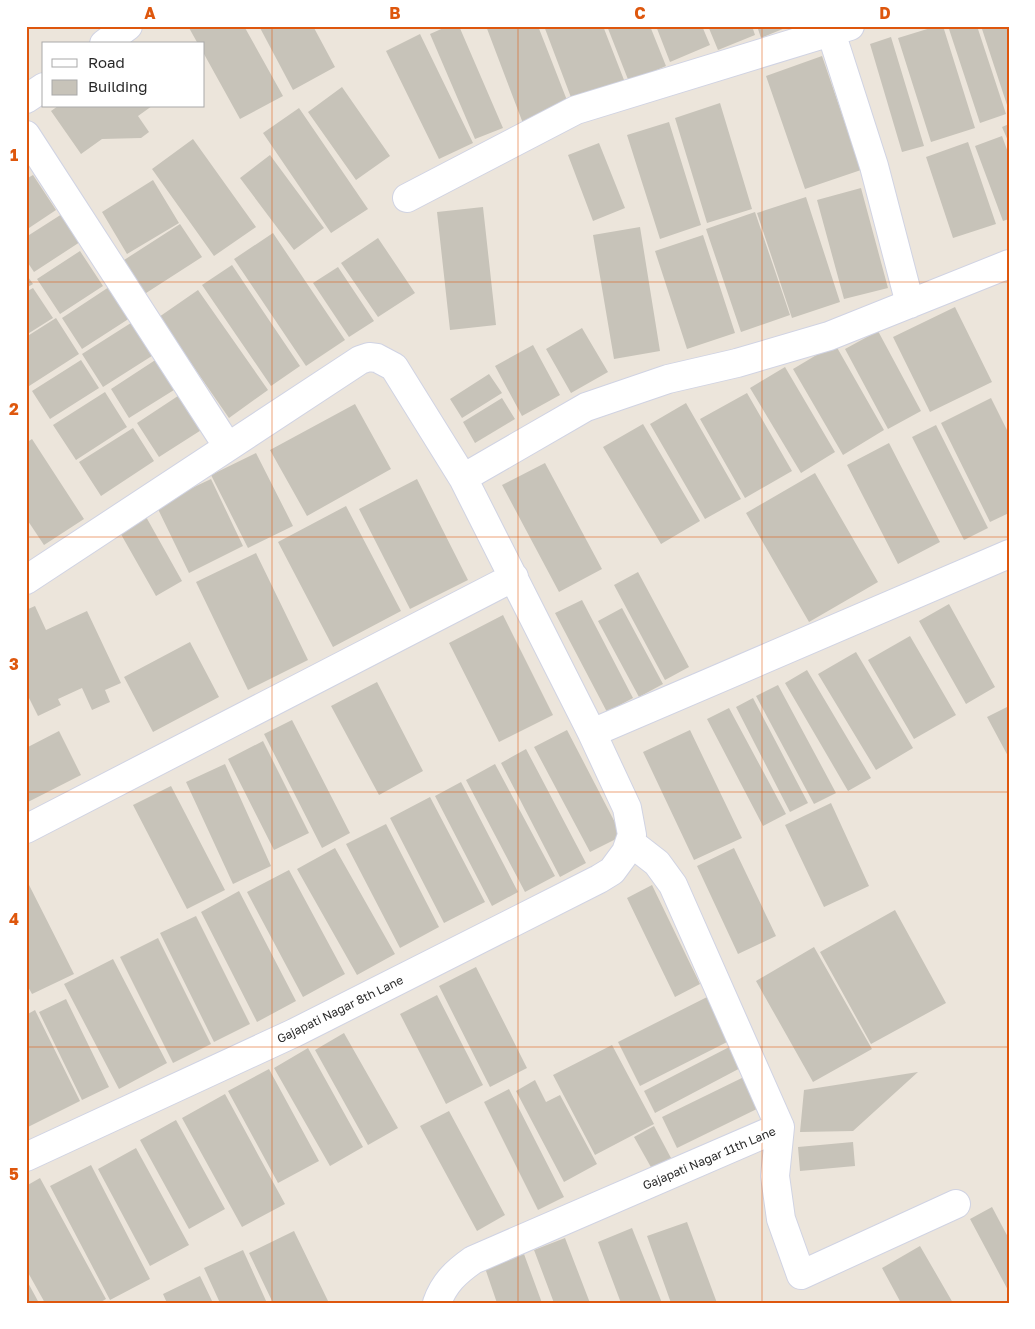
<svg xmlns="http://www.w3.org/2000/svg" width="1035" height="1329" viewBox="0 0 1035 1329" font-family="'Golos Text',sans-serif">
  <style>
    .building { fill: #c7c3b9 }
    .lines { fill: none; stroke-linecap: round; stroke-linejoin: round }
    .minor-casing { stroke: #d0d3e3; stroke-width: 30 }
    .minor { stroke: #fff; stroke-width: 28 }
    .grid { fill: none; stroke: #de570d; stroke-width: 1; stroke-opacity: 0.55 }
    .labels { text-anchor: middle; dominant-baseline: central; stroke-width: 4.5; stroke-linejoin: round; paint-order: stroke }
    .street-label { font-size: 12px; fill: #292929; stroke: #fff }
    .neatline { fill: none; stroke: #de570d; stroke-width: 2 }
    .grid-label { font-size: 16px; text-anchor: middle; font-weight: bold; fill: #de570d }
  </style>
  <rect width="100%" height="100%" fill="#ece5db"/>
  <path class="building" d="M188,26H244L283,96L240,119L204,54V44H198Z
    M259,26H313L335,67L293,90Z
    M448,26H459L503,128L475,139L430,34Z
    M486,26H538L570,108L524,126Z
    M544,26H603L624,80L572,100Z
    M607,26H650L666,66L629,82Z
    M656,26H702L710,45L670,62Z
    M708,26H752L755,35L718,50Z
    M757,26H790L761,38Z
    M937,26H943L975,128L931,142L898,38Z
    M948,26H977L1006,114L980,123Z
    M981,26H1009V108H1008Z
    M420,34L473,143L439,159L386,51Z
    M891,37L924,146L902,152L870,44Z
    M822,56L861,170L805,189L766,76Z
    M342,87L390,156L356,180L308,112Z
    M720,103L752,209L707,223L675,118Z
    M58,106H152L138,116L149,132L141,138L102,139L81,154L51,111Z
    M299,108L368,209L331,233L263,133Z
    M669,122L701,225L660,239L627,135Z
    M1009,124V143L1002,127Z
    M1002,136L1009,155V219L1003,221L975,146Z
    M193,139L256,227L214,256L152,169Z
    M968,142L996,224L953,238L926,157Z
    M599,143L625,208L593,221L568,155Z
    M270,155L324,228L294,250L240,178Z
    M33,175L56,210L26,230V179Z
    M153,180L179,223L127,254L102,212Z
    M861,188L888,288L844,299L817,200Z
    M806,197L840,302L792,318L757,213Z
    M483,207L496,325L450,330L437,212Z
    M755,212L790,315L741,332L706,229Z
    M62,214L80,242L34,272L26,260V237Z
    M180,224L202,257L143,295L121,262Z
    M640,227L660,351L614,359L593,235Z
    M273,233L345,340L306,366L234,259Z
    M703,235L735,333L687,349L655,251Z
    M378,238L415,293L378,317L341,263Z
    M80,251L103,286L60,314L37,279Z
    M232,265L300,366L271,386L202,285Z
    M338,267L374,321L349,337L313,283Z
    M26,274L33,284L26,288Z
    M109,287L130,318L82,349L62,318Z
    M33,288L53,318L26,335V292Z
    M198,290L268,390L229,418L159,317Z
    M955,307L992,382L930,412L893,337Z
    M56,318L79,354L26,388V337Z
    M134,321L155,354L103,387L82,354Z
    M582,328L608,372L571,393L546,349Z
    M878,331L921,411L888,429L845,349Z
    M835,344L884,430L843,455L793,369Z
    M533,345L560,395L522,416L495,366Z
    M163,355L182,385L129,418L111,389Z
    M81,360L99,388L50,419L32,391Z
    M785,367L835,452L801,473L750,388Z
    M489,374L502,393L462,418L450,399Z
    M105,392L127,427L76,460L53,425Z
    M184,392L206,427L159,457L137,423Z
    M747,393L792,471L745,498L700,419Z
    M502,398L515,419L475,443L463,422Z
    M991,398L1009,434V513L990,522L941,423Z
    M686,403L741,499L705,519L650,424Z
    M355,404L391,469L307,516L270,450Z
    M643,424L700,521L661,544L603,447Z
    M936,425L988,528L964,540L912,437Z
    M133,428L154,461L101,496L79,462Z
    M32,439L84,519L44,545L26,518V443Z
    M889,443L940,542L898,564L847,465Z
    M256,453L293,526L248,548L211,475Z
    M545,463L602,569L559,592L502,485Z
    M815,473L878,582L809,622L746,513Z
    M211,479L243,546L189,573L156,505Z
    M417,479L468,580L410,609L359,509Z
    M346,506L401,611L333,647L278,542Z
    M145,515L182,581L156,596L118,529Z
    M256,553L308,660L248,690L196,582Z
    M638,572L689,667L665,680L614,585Z
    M582,600L633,698L607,712L555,613Z
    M949,604L995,687L966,704L919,621Z
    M35,606L46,630L87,611L121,683L105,690L110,702L92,710L82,688L58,699L61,705L38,716L26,692V610Z
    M622,608L663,684L639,697L598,621Z
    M503,615L553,715L499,742L449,643Z
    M910,636L956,715L914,739L868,660Z
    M190,642L219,697L153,732L124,677Z
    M856,652L913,748L876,770L818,674Z
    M807,670L871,778L848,791L785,683Z
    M377,682L423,771L379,795L331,706Z
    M778,685L836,793L814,804L756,696Z
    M753,698L808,803L790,812L736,707Z
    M1009,706V758L987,717Z
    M729,708L786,814L763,826L707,719Z
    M292,720L350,833L322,848L264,734Z
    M567,730L622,836L590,852L534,747Z
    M690,730L742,838L694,860L643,752Z
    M59,731L81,775L26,803V748Z
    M263,741L309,833L274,850L228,759Z
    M526,749L586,863L560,877L501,763Z
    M225,764L271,866L233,884L186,782Z
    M495,764L555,876L525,892L466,780Z
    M461,782L518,892L492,906L435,796Z
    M171,786L225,890L187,909L133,805Z
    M430,797L485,902L444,923L390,818Z
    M831,803L869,886L824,907L785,825Z
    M386,824L439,927L400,948L346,844Z
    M335,848L395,954L357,975L297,869Z
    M734,848L776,936L738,954L697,866Z
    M289,870L345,974L303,997L247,892Z
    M26,879L74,974L32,994L26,983Z
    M652,885L700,984L675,997L627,898Z
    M239,891L296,1001L257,1022L201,912Z
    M895,910L946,1003L871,1044L820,952Z
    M196,916L250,1024L214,1042L160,933Z
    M158,938L211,1044L173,1063L120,957Z
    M814,947L872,1049L813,1082L756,981Z
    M113,959L167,1063L119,1089L64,984Z
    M476,967L527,1068L490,1087L439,986Z
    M713,994L735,1038L640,1086L618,1042Z
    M437,995L483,1085L446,1104L400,1014Z
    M66,999L109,1087L82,1100L39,1012Z
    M35,1010L80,1101L26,1128V1015Z
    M344,1033L398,1128L368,1145L315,1050Z
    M737,1043L748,1064L655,1113L644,1091Z
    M612,1045L654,1124L595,1155L553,1075Z
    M308,1048L363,1147L330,1166L274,1068Z
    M269,1069L319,1161L278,1183L228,1091Z
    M918,1072L853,1131L800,1132L804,1090Z
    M748,1075L763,1106L677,1148L662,1117Z
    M535,1080L546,1102L560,1095L597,1164L564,1182L516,1091Z
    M509,1089L564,1197L538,1210L484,1102Z
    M225,1094L285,1204L242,1227L182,1118Z
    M449,1111L505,1215L477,1231L420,1126Z
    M176,1120L225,1209L189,1229L140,1140Z
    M654,1126L671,1158L652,1169L634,1137Z
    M853,1142L855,1166L800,1171L798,1147Z
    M136,1148L189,1245L150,1266L98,1169Z
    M91,1165L150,1279L110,1300L50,1186Z
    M40,1178L106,1299L99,1303H45L26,1269V1186Z
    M992,1207L1009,1239V1292L970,1219Z
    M687,1222L717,1303H671L647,1236Z
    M632,1228L662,1303H621L598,1242Z
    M294,1231L329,1303H273L249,1253Z
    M565,1238L590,1303H554L534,1250Z
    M920,1246L953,1303H901L882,1268Z
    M243,1250L267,1303H220L204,1268Z
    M524,1254L542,1303H497L485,1268Z
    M200,1276L213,1303H167L163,1294Z
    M26,1279L39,1303H26Z"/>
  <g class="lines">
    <defs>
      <path id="minor" d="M829,26L874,166L910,304
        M104,44L128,26
        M26,99L44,87
        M26,135L228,447
        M407,198L576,110L850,26
        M463,478L586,407L668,379L737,363L829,336L1009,264
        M26,580L360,360L369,357L377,358L394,367L463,478L592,733L627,808L632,835L626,852L612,871L599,879L294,1033L26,1157
        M592,733L1009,554
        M26,829L514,577
        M780,1127L775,1176L781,1219L801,1275L956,1204
        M437,1303C444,1283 456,1272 473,1260L780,1127L673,885L657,863L630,842"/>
    </defs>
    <use href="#minor" class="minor-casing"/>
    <use href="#minor" class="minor"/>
  </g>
  <path class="grid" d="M272,26V1303M518,26V1303M762,26V1303M26,282H1009M26,537H1009M26,792H1009M26,1047H1009"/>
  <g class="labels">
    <g class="street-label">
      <text transform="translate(340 1009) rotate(-26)">Gajapati Nagar 8th Lane</text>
      <text transform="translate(709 1158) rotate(-23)">Gajapati Nagar 11th Lane</text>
    </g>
  </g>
  <rect width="1035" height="1329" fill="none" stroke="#ffffff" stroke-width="55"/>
  <rect x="42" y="42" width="162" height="65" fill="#ffffff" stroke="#a9a9a9"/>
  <rect x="52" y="59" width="25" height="8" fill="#ffffff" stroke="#a9a9a9"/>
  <text x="88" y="68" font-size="15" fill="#292929">Road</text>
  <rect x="52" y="80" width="25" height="15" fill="#c7c3b9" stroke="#a9a9a9"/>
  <text x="88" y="92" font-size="15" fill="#292929">Building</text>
  <rect x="28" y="28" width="980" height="1274" class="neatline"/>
  <g class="grid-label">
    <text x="150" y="19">A</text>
    <text x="395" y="19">B</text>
    <text x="640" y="19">C</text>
    <text x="885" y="19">D</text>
    <text x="14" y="161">1</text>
    <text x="14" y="415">2</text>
    <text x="14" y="670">3</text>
    <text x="14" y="925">4</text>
    <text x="14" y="1180">5</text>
  </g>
</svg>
